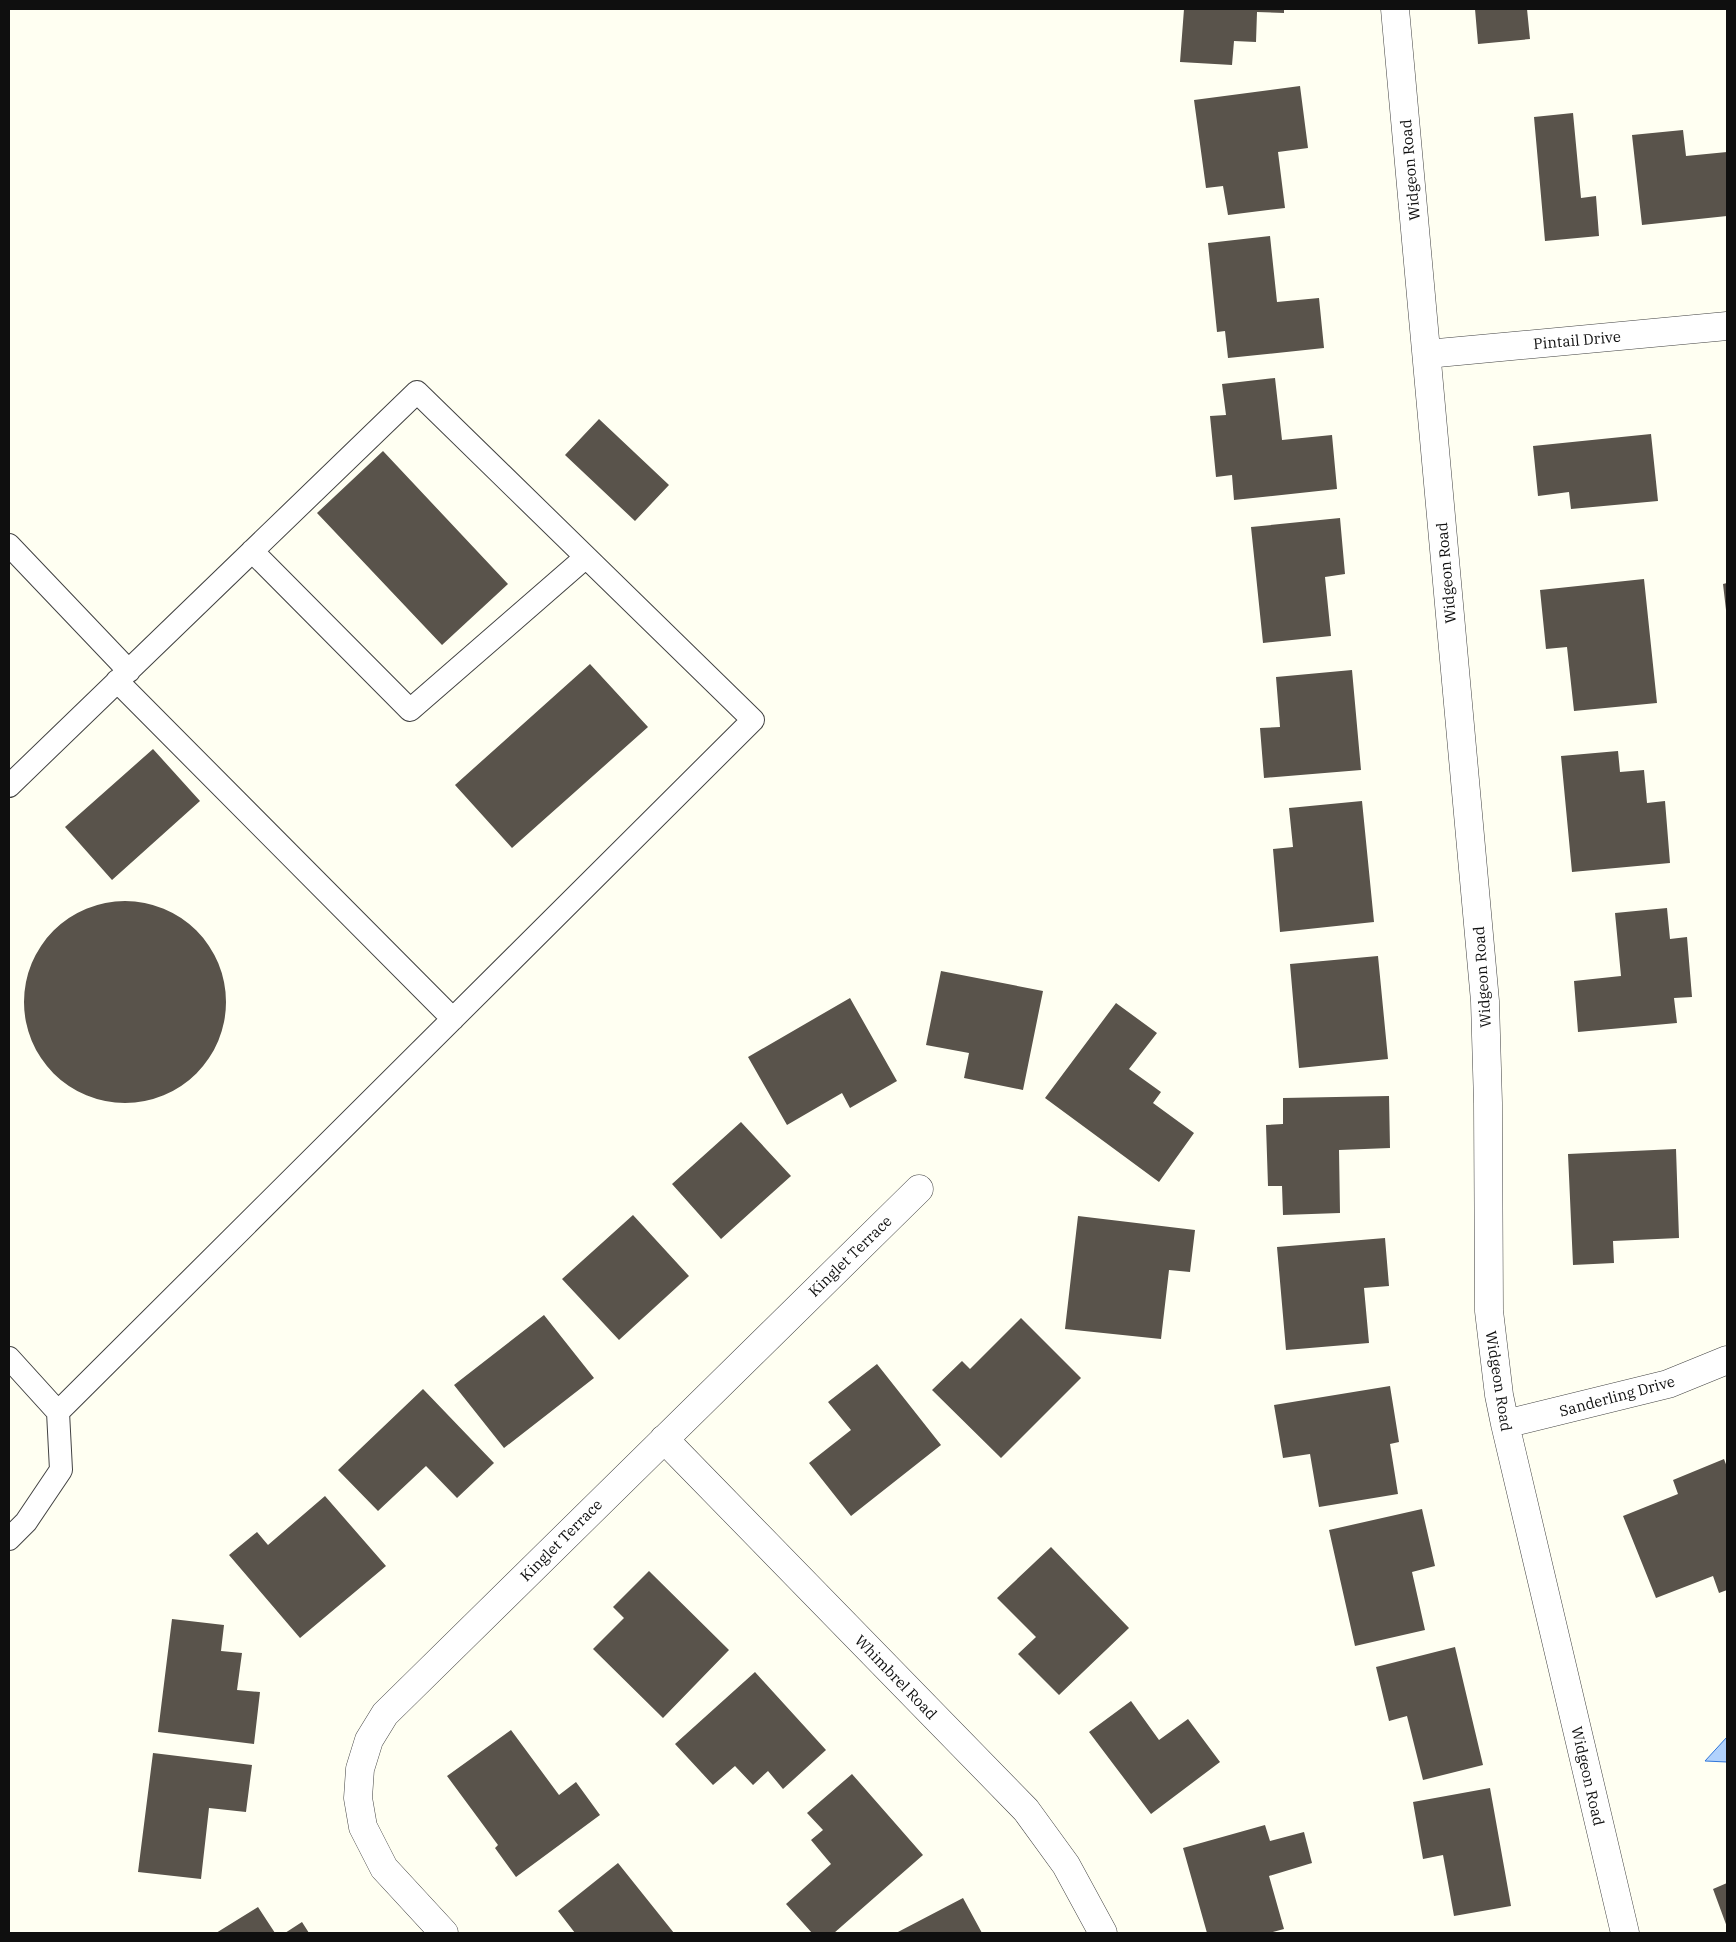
<svg xmlns="http://www.w3.org/2000/svg" width="1736" height="1942" viewBox="0 0 1736 1942" font-family="'IBM Plex Serif',serif">
  <style>
    .water { fill: #b1d2fc; stroke: #3177da }
    .building { fill: #59534b }
    .lines { fill: none; stroke-linecap: round; stroke-linejoin: round }
    .lane-casing { stroke: #424242; stroke-width: 24 }
    .street-casing { stroke: #424242; stroke-width: 29 }
    .lane { stroke: #fff; stroke-width: 22 }
    .street { stroke: #fff; stroke-width: 28 }
    .labels { text-anchor: middle; dominant-baseline: central; stroke-width: 5; stroke-linejoin: round; paint-order: stroke }
    .street-label { font-size: 15px; fill: #0f0f0f; stroke: #fff }
  </style>
  <rect width="100%" height="100%" fill="#fffff2"/>
  <path class="water" d="M1727,1737V1762L1705,1761Z"/>
  <path class="building" d="M1184,9H1284V13L1257,12L1256,42L1234,41L1232,65L1180,62Z
    M1475,9H1527L1530,39L1478,44Z
    M1300,86L1308,148L1278,152L1285,208L1228,215L1223,186L1206,188L1194,100Z
    M1573,113L1581,198L1596,196L1599,236L1545,241L1534,117Z
    M1683,130L1686,156L1727,152V216L1642,225L1632,135Z
    M1270,236L1277,302L1319,298L1324,348L1228,358L1225,331L1217,332L1208,243Z
    M1275,378L1282,440L1332,435L1337,489L1234,500L1232,475L1216,477L1210,416L1226,415L1222,384Z
    M599,419L669,485L635,521L565,455Z
    M1651,434L1658,501L1571,509L1569,492L1538,496L1533,446Z
    M383,451L508,584L442,645L317,513Z
    M1340,518L1345,574L1325,577L1331,636L1263,643L1251,527Z
    M1644,579L1657,703L1574,711L1567,647L1546,649L1540,590Z
    M1727,583V610H1726L1723,584Z
    M590,664L648,727L512,848L455,785Z
    M1352,670L1361,770L1264,778L1260,728L1280,727L1276,677Z
    M153,749L200,801L112,880L65,827Z
    M1618,751L1620,772L1644,770L1647,803L1665,801L1670,863L1572,872L1561,756Z
    M1362,801L1374,922L1280,932L1273,849L1293,847L1289,808Z
    M24 1002a101 101 0 1 1 202 0a101 101 0 1 1-202 0Z
    M1667,908L1670,939L1687,937L1692,997L1674,998L1677,1023L1578,1032L1574,981L1621,976L1615,913Z
    M1378,956L1388,1059L1299,1068L1290,964Z
    M941,971L1043,991L1023,1090L964,1078L969,1053L926,1045Z
    M850,998L897,1081L850,1108L842,1093L787,1125L748,1057Z
    M1116,1003L1157,1033L1129,1069L1161,1092L1153,1103L1194,1133L1159,1182L1045,1098Z
    M1389,1096L1390,1148L1339,1150L1340,1213L1283,1215L1282,1186H1268L1266,1125L1283,1124V1098Z
    M741,1122L791,1176L721,1239L672,1184Z
    M1676,1149L1679,1238L1613,1241L1614,1263L1573,1265L1568,1154Z
    M633,1215L689,1276L619,1340L562,1279Z
    M1078,1216L1195,1230L1190,1272L1169,1270L1161,1339L1065,1329Z
    M1385,1238L1389,1286L1364,1288L1369,1343L1286,1350L1277,1247Z
    M544,1315L594,1378L504,1448L454,1385Z
    M1021,1318L1081,1378L1001,1458L932,1390L962,1361L970,1369Z
    M877,1364L941,1445L851,1516L809,1463L851,1430L828,1402Z
    M1390,1386L1399,1442L1390,1444L1398,1494L1319,1507L1310,1454L1283,1458L1274,1405Z
    M423,1389L494,1463L457,1498L426,1466L378,1511L338,1470Z
    M1724,1459L1727,1467V1590L1719,1593L1713,1576L1656,1598L1623,1516L1678,1494L1673,1480Z
    M325,1496L386,1566L300,1638L229,1555L257,1532L268,1545Z
    M1422,1509L1435,1566L1412,1572L1425,1630L1355,1646L1329,1530Z
    M1051,1547L1129,1628L1059,1695L1018,1654L1036,1637L997,1598Z
    M649,1571L729,1650L663,1718L593,1649L624,1618L613,1607Z
    M172,1619L224,1625L221,1651L242,1653L237,1690L260,1692L254,1744L158,1732Z
    M1455,1647L1483,1765L1423,1780L1407,1716L1389,1721L1376,1667Z
    M755,1672L826,1750L783,1789L768,1771L753,1785L735,1766L713,1785L675,1744Z
    M1131,1701L1159,1740L1188,1719L1220,1762L1151,1814L1089,1732Z
    M511,1730L559,1795L576,1782L600,1815L516,1877L495,1848L498,1845L447,1776Z
    M153,1753L252,1765L246,1812L209,1808L201,1879L138,1872Z
    M852,1774L923,1855L834,1933H812L786,1904L831,1864L811,1840L823,1830L807,1813Z
    M1490,1788L1511,1906L1454,1916L1443,1855L1423,1859L1413,1802Z
    M1265,1825L1270,1841L1304,1832L1312,1863L1269,1876L1284,1929L1269,1933H1207L1183,1848Z
    M618,1863L674,1933H575L558,1911Z
    M1727,1883V1927L1713,1889Z
    M963,1898L982,1933H896Z
    M258,1907L275,1933H216Z
    M302,1922L309,1933H285Z"/>
  <g class="lines">
    <defs>
      <path id="lane" d="M9,545L129,671
        M252,551L410,710L586,557
        M117,681L453,1019
        M9,786L417,392L753,720L58,1412
        M9,1358L58,1412L61,1470L26,1522L9,1539"/>
      <path id="street" d="M1395,9L1485,1001L1488,1103L1489,1311L1499,1395L1505,1424L1625,1933
        M1427,354L1727,326
        M1505,1424L1668,1384L1727,1360
        M664,1439L1026,1810L1066,1865L1103,1933
        M444,1933L384,1868L363,1827L358,1798L360,1769L369,1740L385,1714L919,1189"/>
    </defs>
    <use href="#lane" class="lane-casing"/>
    <use href="#street" class="street-casing"/>
    <use href="#lane" class="lane"/>
    <use href="#street" class="street"/>
  </g>
  <g class="labels">
    <g class="street-label">
      <text transform="translate(1410 170) rotate(-95)">Widgeon Road</text>
      <text transform="translate(1577 340) rotate(-5)">Pintail Drive</text>
      <text transform="translate(1446 573) rotate(-95)">Widgeon Road</text>
      <text transform="translate(1482 977) rotate(-94)">Widgeon Road</text>
      <text transform="translate(850 1256) rotate(-44)">Kinglet Terrace</text>
      <text transform="translate(1499 1381) rotate(81)">Widgeon Road</text>
      <text transform="translate(1617 1396) rotate(-15)">Sanderling Drive</text>
      <text transform="translate(561 1540) rotate(-45)">Kinglet Terrace</text>
      <text transform="translate(896 1677) rotate(46)">Whimbrel Road</text>
      <text transform="translate(1588 1776) rotate(77)">Widgeon Road</text>
    </g>
  </g>
  <rect width="1736" height="1942" fill="none" stroke="#0f0f0f" stroke-width="20"/>
</svg>
